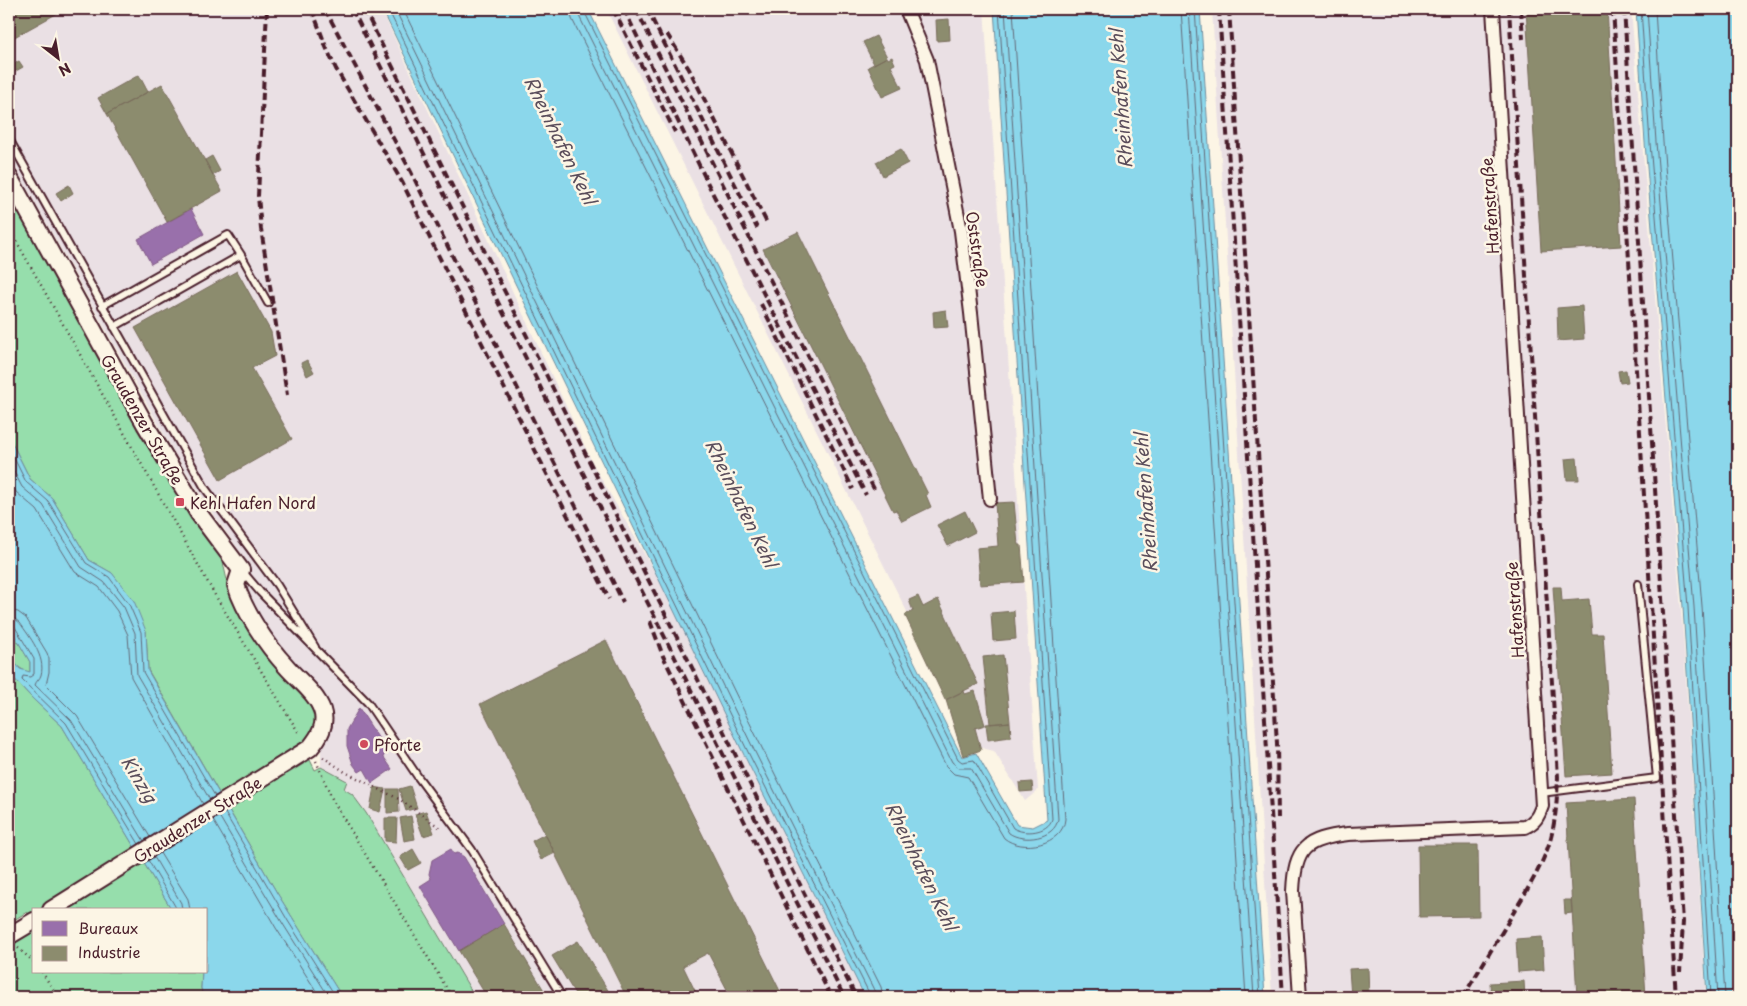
<svg xmlns="http://www.w3.org/2000/svg" width="1747" height="1006" viewBox="0 0 1747 1006" font-family="'Playpen Sans',sans-serif">
  <style>
    .built { fill: #eae0e4 }
    .green { fill: #96deac; stroke: #707e6c }
    .water { fill: #8bd7eb; stroke: #718d9e }
    .offices { fill: #9970ab; stroke: #815885 }
    .industry { fill: #8c8c6e; stroke: #786b5a }
    .lines { fill: none; stroke-linecap: round; stroke-linejoin: round }
    .shore { stroke: #646978; stroke-width: 1 }
    .service-casing { stroke: #4a1f2b; stroke-width: 10 }
    .minor-casing { stroke: #4a1f2b; stroke-width: 16 }
    .tertiary-casing { stroke: #4a1f2b; stroke-width: 20 }
    .path { stroke: #4a1f2b; stroke-width: 2.5; stroke-dasharray: 1 4; stroke-linecap: butt }
    .service { stroke: #fcf5e5; stroke-width: 6 }
    .minor { stroke: #fcf5e5; stroke-width: 12 }
    .tertiary { stroke: #fcf5e5; stroke-width: 16 }
    .rail { stroke: #4a1f2b; stroke-width: 4; stroke-dasharray: 8 4; stroke-linecap: butt }
    .poi-dot { fill: #d1495b; stroke: #fcf5e5; stroke-width: 2 }
    .labels { text-anchor: middle; dominant-baseline: central; stroke-width: 5; stroke-linejoin: round; paint-order: stroke }
    .street-label { font-size: 16px; fill: #4a1f2b; stroke: #fcf5e5 }
    .poi-label { font-size: 16px; fill: #4a1f2b; stroke: #fcf5e5; text-anchor: start }
    .water-label { font-size: 18px; font-style: italic; fill: #5a4d5b; stroke: #fcf5e5 }
  </style>
  <rect width="100%" height="100%" fill="#fcf5e5"/>
  <filter id="ink" filterUnits="userSpaceOnUse"><feTurbulence type="fractalNoise" baseFrequency=".02" numOctaves="2"/><feDisplacementMap in="SourceGraphic" scale="10" xChannelSelector="R" yChannelSelector="G"/><feConvolveMatrix kernelMatrix="1 2 1 2 8 2 1 2 1" color-interpolation-filters="sRGB"/></filter>
  <g filter="url(#ink)">
    <path class="built" d="M9,9H381L593,464L665,590L745,757L865,997H475L366,813L344,789L347,781L321,767V750L330,731L329,714L271,639L246,594L250,566L205,502L175,454L9,156Z
      M606,9H984L1038,790L1025,801L994,751L974,746Z
      M1212,9H1631L1683,633L1706,997H1272Z"/>
    <path class="green" d="M9,192L169,481L194,523L222,558L229,589L256,637L272,663L290,683L308,699L313,707L316,718L314,734L277,759L287,774L310,760L315,770L321,767L347,781L344,789L352,794L366,813L475,997H342L277,893L148,670L146,631L112,573L89,560L52,498L30,479L9,437Z
      M9,626L30,662V673C5,664 9,648 9,626Z
      M9,673L33,699L62,726L172,910H34V922L27,912L9,923Z
      M34,930V972H202L201,988L203,997H9V946Z"/>
    <path class="water" d="M382,9H588L962,757L976,753L1017,825L1033,827L1047,820L994,9H1200L1265,997H865L745,757Z
      M1636,9H1738V997H1707L1683,607L1645,143Z
      M9,437L30,479L52,498L89,560L112,573L134,601L146,631L148,671L277,893L342,997H203L201,988L202,972H206V910H172L62,726L33,699L9,673V655L20,669L30,672V662L9,626Z"/>
    <path class="offices" d="M191,209L204,234L151,264L138,239Z
      M359,708L388,753L383,756L392,769L372,783L364,769L359,772L353,764L347,746V729Z
      M451,849L454,854L458,853L464,857L504,924L459,951L420,886L431,879L429,874L432,860Z"/>
    <path class="industry" d="M9,9H65L9,40Z
      M1526,9H1607L1621,246L1541,251Z
      M949,19L950,40L937,41L936,20Z
      M876,36L887,57L874,64L863,42Z
      M887,57L888,59L892,57L895,64L891,66L902,88L882,97L868,67Z
      M19,61L23,67L9,75V67Z
      M139,75L148,92L107,114L98,98Z
      M162,84L222,191L167,222L107,114Z
      M901,149L908,163L883,176L876,162Z
      M212,156L220,171L213,175L205,160Z
      M69,185L73,193L61,201L56,193Z
      M798,232L928,494L926,495L931,507L902,521L896,510L893,511L763,249Z
      M237,271L271,332L275,356L252,368L292,439L220,480L135,328Z
      M1582,306L1584,339L1558,341L1557,308Z
      M946,310L948,327L934,328L933,312Z
      M307,360L314,372L307,376L301,363Z
      M1626,370L1628,382L1620,383L1618,371Z
      M1577,458L1579,480H1567L1565,459Z
      M1014,502L1018,545H1021L1024,582L980,585L977,548L998,546L995,503Z
      M965,511L975,532L948,546L937,525Z
      M1553,587H1561L1562,601L1589,599L1592,634H1603L1612,773L1566,776Z
      M918,596L923,607L938,599L978,684L945,700L905,615L913,611L909,600Z
      M1014,611L1016,639L993,641L991,613Z
      M606,640L783,997H731L708,953L683,966L698,997H629L627,993L625,994L480,704Z
      M1003,655L1010,722L990,724L983,657Z
      M964,691L965,694L975,691L985,725L975,728L981,750L963,756L946,700Z
      M1010,722L1011,737L988,740L986,724Z
      M1032,782L1033,791L1020,792L1019,783Z
      M410,786L417,808L406,811L399,789Z
      M374,787L385,789L380,812L370,809Z
      M387,789H398L399,812L387,813Z
      M1634,799L1646,997H1577L1566,803Z
      M426,811L434,833L423,836L415,814Z
      M411,816L415,839L404,841L400,818Z
      M385,818H397L396,842L385,841Z
      M545,834L555,853L541,860L532,841Z
      M1418,845H1478L1479,916L1419,917Z
      M413,849L421,863L408,870L400,857Z
      M1564,900H1571L1572,913L1565,914Z
      M504,924L548,997H487L459,951Z
      M1542,937L1544,970L1518,972L1516,939Z
      M578,941L612,997H577L552,956Z
      M1368,968L1369,997H1351L1349,969Z
      M1524,981L1525,997H1491L1490,983Z"/>
    <g class="lines">
      <path class="shore" d="M388,9L749,754L869,993V997
        M395,9L755,752L874,990L876,997
        M403,9L762,748L881,987L883,997
        M570,9L572,19L946,766L954,774L968,777L1004,838C1022,853 1063,845 1065,819L1013,9
        M578,9L579,16L952,762L959,768H971L1009,833C1023,843 1055,839 1058,819L1005,9
        M584,9L585,13L958,759L962,762L974,760L1013,828C1024,835 1048,833 1052,819L999,9
        M1181,9L1246,997
        M1189,9L1254,997
        M1195,9L1260,997
        M1641,9L1650,143L1688,607L1711,997
        M1647,9L1656,142L1694,607L1718,997
        M1655,9L1663,142L1702,606L1725,997
        M9,448L26,482L48,501L86,563L109,577L129,604L141,632L143,672L215,796
        M9,462L22,487L43,505L81,567L104,582L124,607L135,633L137,675L210,800
        M9,478L16,492L37,510L75,572L99,587L117,611L128,635L131,677L203,804
        M9,610L18,612L26,618L47,653L49,659V672L46,685L77,716L150,837
        M9,618L15,619L20,623C29,636 46,657 41,675C40,679 36,681 35,685L71,720L144,841
        M9,624L15,627L34,659V674L30,677L23,676L22,680L66,723L139,844
        M225,813L288,921L336,997
        M219,816L283,924L329,997
        M213,820L276,928L320,997
        M160,853L188,899L190,910
        M154,857L181,903L182,910
        M148,860L175,906L176,910"/>
      <defs>
        <path id="service" d="M9,139L205,488L277,585L315,647
          M102,306L228,235L241,255L268,303
          M114,327L241,255
          M243,572L260,592L368,703L418,777L472,850L562,997
          M1541,793L1657,778L1638,584"/>
        <path id="minor" d="M906,9L927,60L961,231L971,313L990,499
          M1300,997L1293,891C1295,848 1305,839 1348,834L1525,827C1535,822 1538,817 1542,806L1493,9"/>
        <path id="tertiary" d="M9,177L145,424L199,514L241,570L236,585C245,613 266,644 286,666C298,680 316,693 322,710C327,725 319,737 310,748L51,910
          M9,936L34,921"/>
      </defs>
      <use href="#service" class="service-casing"/>
      <use href="#minor" class="minor-casing"/>
      <use href="#tertiary" class="tertiary-casing"/>
      <path class="path" d="M9,228L215,595L300,735
        M323,757L345,772L399,799L442,829
        M316,761L333,801L452,997
        M18,948L34,962
        M42,972L58,997"/>
      <use href="#service" class="service"/>
      <use href="#minor" class="minor"/>
      <use href="#tertiary" class="tertiary"/>
      <path class="rail" d="M267,9L258,196L261,229L287,395
        M312,9L326,47L336,69L402,182L609,599
        M325,9L411,172L623,602
        M352,9L844,997
        M364,9L856,997
        M613,9L675,132
        M624,9L712,192L866,495
        M636,9L875,491
        M647,9L757,228
        M1219,9L1283,997
        M1229,9L1277,743L1278,818
        M1521,9L1523,39
        M1613,9L1676,997
        M1624,9L1681,892L1683,922L1680,972
        M667,34L689,69L767,223
        M761,304L853,489
        M650,621L663,656L831,997
        M1463,997C1479,970 1496,943 1512,915C1526,892 1542,867 1550,841C1556,820 1557,798 1558,777L1509,9"/>
    </g>
  </g>
  <g class="poi-dot">
    <rect x="175" y="497" width="10" height="10" rx="2.5"/>
    <circle cx="364" cy="744" r="5"/>
  </g>
  <g class="labels">
    <g class="street-label">
      <text transform="translate(1489 206) rotate(-94)">Hafenstraße</text>
      <text transform="translate(978 249) rotate(82)">Oststraße</text>
      <text transform="translate(143 419) rotate(60)">Graudenzer Straße</text>
      <text transform="translate(1514 610) rotate(-94)">Hafenstraße</text>
      <text transform="translate(197 819) rotate(-32)">Graudenzer Straße</text>
    </g>
    <g class="poi-label">
      <text x="190" y="502">Kehl Hafen Nord</text>
      <text x="374" y="744">Pforte</text>
    </g>
    <g class="water-label">
      <text transform="translate(1120 99) rotate(-94)">Rheinhafen Kehl</text>
      <text transform="translate(561 140) rotate(64)">Rheinhafen Kehl</text>
      <text transform="translate(742 503) rotate(64)">Rheinhafen Kehl</text>
      <text transform="translate(1145 503) rotate(-94)">Rheinhafen Kehl</text>
      <text transform="translate(140 779) rotate(59)">Kinzig</text>
      <text transform="translate(922 866) rotate(64)">Rheinhafen Kehl</text>
    </g>
  </g>
  <rect width="1747" height="1006" fill="none" stroke="#fcf5e5" stroke-width="30"/>
  <rect x="15" y="15" width="1717" height="976" fill="none" stroke="#4a1f2b" stroke-width="2" filter="url(#ink)"/>
  <rect x="32" y="908" width="175" height="65" fill="#fcf5e5" stroke="#b59f9b"/>
  <rect x="42" y="921" width="25" height="15" fill="#9970ab" stroke="#b59f9b"/>
  <text x="78" y="934" font-size="15" fill="#4a1f2b">Bureaux</text>
  <rect x="42" y="946" width="25" height="15" fill="#8c8c6e" stroke="#b59f9b"/>
  <text x="78" y="958" font-size="15" fill="#4a1f2b">Industrie</text>
  <g transform="translate(58 58) rotate(149)" stroke="#fcf5e5" stroke-width="4" paint-order="stroke">
  <path d="M0-4L9 19L0 12L-9 19Z" fill="#4a1f2b"/>
  <text y="-8" font-size="14" font-weight="bold" text-anchor="middle" fill="#4a1f2b">N</text>
  </g>
</svg>
